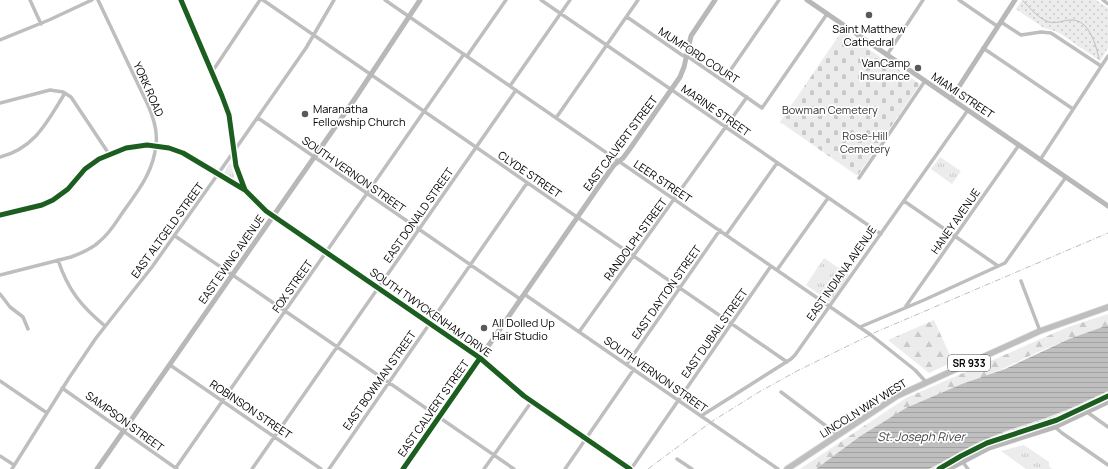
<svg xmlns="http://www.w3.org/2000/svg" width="1108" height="469" viewBox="0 0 1108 469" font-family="Manrope,sans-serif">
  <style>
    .grass { fill: url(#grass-tufts) }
    .forest { fill: url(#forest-firs) }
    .cemetery { fill: url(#cemetery-stones) }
    .park { fill: url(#park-dots) }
    .water { fill: url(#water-rules) }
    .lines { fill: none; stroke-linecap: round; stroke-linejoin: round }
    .stream { stroke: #bfbfbf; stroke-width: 1 }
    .primary-casing { stroke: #dbdbdb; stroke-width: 7 }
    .street { stroke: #bebebe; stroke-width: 3.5 }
    .secondary { stroke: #b8b8b8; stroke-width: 5 }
    .primary { stroke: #bebebe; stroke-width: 5.5 }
    .rail { stroke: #bebebe; stroke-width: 1; stroke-dasharray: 6 2 1 2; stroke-linecap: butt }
    .cycleway-casing { stroke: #fff; stroke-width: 8 }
    .cycleway { stroke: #1b5e20; stroke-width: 5 }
    .poi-dot { fill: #595959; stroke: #fff; stroke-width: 1.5 }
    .labels { text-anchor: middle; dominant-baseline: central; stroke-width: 3.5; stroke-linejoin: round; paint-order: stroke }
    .shield { fill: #fff; stroke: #4c4c4c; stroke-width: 1 }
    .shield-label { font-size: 10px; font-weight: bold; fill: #000 }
    .poi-label { font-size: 11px; fill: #000; stroke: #fff; text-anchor: start }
    .street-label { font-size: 11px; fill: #000; stroke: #fff }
    .park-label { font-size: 11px; fill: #333; stroke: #fff }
    .water-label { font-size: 12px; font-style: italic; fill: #444; stroke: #fff }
  </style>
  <defs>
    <pattern id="grass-tufts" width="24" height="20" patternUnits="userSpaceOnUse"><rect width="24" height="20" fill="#ececec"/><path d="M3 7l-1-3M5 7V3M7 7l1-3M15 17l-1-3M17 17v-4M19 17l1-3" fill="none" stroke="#c9c9c9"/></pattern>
    <pattern id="forest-firs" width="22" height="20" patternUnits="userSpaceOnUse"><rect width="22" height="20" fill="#ececec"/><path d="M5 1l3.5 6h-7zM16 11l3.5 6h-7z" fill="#c9c9c9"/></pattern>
    <pattern id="cemetery-stones" width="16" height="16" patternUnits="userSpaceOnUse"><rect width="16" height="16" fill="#ececec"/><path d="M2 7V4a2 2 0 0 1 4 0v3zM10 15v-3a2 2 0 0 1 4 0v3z" fill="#c9c9c9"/></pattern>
    <pattern id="park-dots" width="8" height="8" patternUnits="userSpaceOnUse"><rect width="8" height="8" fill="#ececec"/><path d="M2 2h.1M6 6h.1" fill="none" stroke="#c9c9c9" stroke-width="1.8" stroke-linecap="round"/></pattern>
    <pattern id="water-rules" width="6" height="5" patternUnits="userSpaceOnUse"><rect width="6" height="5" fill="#bfbfbf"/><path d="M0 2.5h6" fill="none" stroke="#a2a2a2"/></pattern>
  </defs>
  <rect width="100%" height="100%" fill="#fff"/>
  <path class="grass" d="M940,157L961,171L952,184L931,169Z
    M229,164H231L235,180L224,173Z
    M824,258L849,275L830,302L806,285Z
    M1024,445L1049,462V466L1052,469H1026L1001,451Z"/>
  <path class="forest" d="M1108,314V325L1069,339L1038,352L859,437L816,469H800L906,398L1068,327Z
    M934,320L953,362L929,373L888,340Z"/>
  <path class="cemetery" d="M842,31L920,84L858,175H856L780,122Z"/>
  <path class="park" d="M1022,0H1096L1108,8V48L1100,61L1061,34L1055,31L1044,28L1016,9Z
    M1108,391V398L1053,424L989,445L955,461L942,469H929L977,443L1006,431L1043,419L1069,409Z"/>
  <path class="water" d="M1108,325V391L1069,409L1043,419L1006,431L977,443L929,469H816L859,437L906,408L962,384L1005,369L1069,339Z"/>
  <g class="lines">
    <path class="stream" d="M1023,1C1030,8 1039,19 1049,22C1056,24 1064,20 1071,20C1089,19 1096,45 1099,59"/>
    <defs>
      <path id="primary" d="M787,469L897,396L1040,331L1108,307"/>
    </defs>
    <use href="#primary" class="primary-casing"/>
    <path class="street" d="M30,0L41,24
      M263,0L787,362
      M385,0L871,335L915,370L926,382
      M541,0L881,234
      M959,0L997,26
      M1103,0L1108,4
      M627,17L682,55L690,58L762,108L827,14
      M1001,22L1021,35L1041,32L1051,33L1101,66
      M0,40L49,20L92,0
      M983,48L1073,109
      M887,55L923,0
      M467,56L506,0
      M212,72L260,0
      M723,81L779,0
      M510,86L570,0
      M0,103L50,90L63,92L71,97L109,154
      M258,118L520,299
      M556,118L638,0
      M0,157C35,148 47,122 65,93
      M1040,160L1108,56
      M859,178L925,81
      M904,201L998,266
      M0,215C20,211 49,206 65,192C74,184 79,174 88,167C111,147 147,139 176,150C187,154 196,161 206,167C219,174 232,182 245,190
      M726,235L777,163
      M175,236L259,293L514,469
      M58,260C68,290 81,306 105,326
      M777,270L828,198
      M0,275L71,257C82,253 92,249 100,241C110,233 116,222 123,212C138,191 154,171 156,144C158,130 153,116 147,103L98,0
      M1021,281L1040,331
      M0,294L10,307L23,317L28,329
      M524,294L778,469
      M906,306L1019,145
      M860,327L924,300L1005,263L1066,177
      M579,332L747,97
      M627,364L720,230
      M170,365L321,469
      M0,381L47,413
      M62,388L177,469
      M781,392L838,435
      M1087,412L1108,427
      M701,416L791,359L795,355L968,110
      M1055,427L1062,433L1108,465
      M0,456L14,465
      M677,459L692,469
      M962,461L968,469
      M12,469L69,378L96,338L152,267L218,174L306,48L334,0
      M175,469L464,54
      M252,469L516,90
      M329,469L527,183
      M484,469L532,401
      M565,469L634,369
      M631,469L771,266"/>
    <path class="secondary" d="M181,0L222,96L229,115L236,166L240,180L245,190L252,199L266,211L480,358L524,396L630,469
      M807,0L1108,206
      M951,99L1015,0
      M97,469L354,100L420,0
      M403,469L599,186L614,165L623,158L629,150L680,77L684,67L691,36L715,0
      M949,469L989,448L1055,427L1108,402"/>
    <use href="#primary" class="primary"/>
    <path class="rail" d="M648,469L711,422L759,392L797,371L876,332L1108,233"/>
    <defs>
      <path id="cycleway" d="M181,0L222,96L229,115L236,166L245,190
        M0,215L42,205L53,200L68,189L85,169L99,159L126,148L147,145L169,148L183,153L245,190L266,211L480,358L524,396L630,469
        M403,469L480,358
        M939,469L961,456L987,443L1057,420L1108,396"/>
    </defs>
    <use href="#cycleway" class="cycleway-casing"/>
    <use href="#cycleway" class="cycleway"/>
  </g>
  <g class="poi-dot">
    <circle cx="869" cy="15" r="4"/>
    <circle cx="918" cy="68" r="4"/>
    <circle cx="305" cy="114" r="4"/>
    <circle cx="484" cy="328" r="4"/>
  </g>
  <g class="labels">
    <rect class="shield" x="948" y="355" width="42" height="16" rx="3"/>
    <g class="shield-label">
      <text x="969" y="363">SR 933</text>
    </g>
    <g class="poi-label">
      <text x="869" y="28" text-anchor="middle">Saint Matthew<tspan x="869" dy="13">Cathedral</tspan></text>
      <text x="910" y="62" text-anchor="end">VanCamp<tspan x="910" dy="13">Insurance</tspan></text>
      <text x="313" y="108">Maranatha<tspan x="313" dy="13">Fellowship Church</tspan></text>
      <text x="492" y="322">All Dolled Up<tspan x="492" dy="13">Hair Studio</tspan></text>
    </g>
    <g class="street-label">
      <text transform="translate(699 55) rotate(33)">MUMFORD COURT</text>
      <text transform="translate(149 89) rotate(66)">YORK ROAD</text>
      <text transform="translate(963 95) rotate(34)">MIAMI STREET</text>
      <text transform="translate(716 110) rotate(35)">MARINE STREET</text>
      <text transform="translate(620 143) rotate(-53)">EAST CALVERT STREET</text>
      <text transform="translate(354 174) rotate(35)">SOUTH VERNON STREET</text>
      <text transform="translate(530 174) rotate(34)">CLYDE STREET</text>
      <text transform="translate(663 181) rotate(34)">LEER STREET</text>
      <text transform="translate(418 215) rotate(-55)">EAST DONALD STREET</text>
      <text transform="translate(955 221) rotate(-55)">HANEY AVENUE</text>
      <text transform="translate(167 230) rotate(-54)">EAST ALTGELD STREET</text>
      <text transform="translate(635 239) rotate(-54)">RANDOLPH STREET</text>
      <text transform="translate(231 259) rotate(-55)">EAST EWING AVENUE</text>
      <text transform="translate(841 273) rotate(-55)">EAST INDIANA AVENUE</text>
      <text transform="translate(292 286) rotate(-55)">FOX STREET</text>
      <text transform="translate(666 292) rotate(-55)">EAST DAYTON STREET</text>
      <text transform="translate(431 312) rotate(35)">SOUTH TWYCKENHAM DRIVE</text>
      <text transform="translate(714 333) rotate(-55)">EAST DUBAIL STREET</text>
      <text transform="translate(656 374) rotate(35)">SOUTH VERNON STREET</text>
      <text transform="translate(379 380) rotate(-55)">EAST BOWMAN STREET</text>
      <text transform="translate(433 408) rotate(-55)">EAST CALVERT STREET</text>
      <text transform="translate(863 408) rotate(-32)">LINCOLN WAY WEST</text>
      <text transform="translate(251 409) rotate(34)">ROBINSON STREET</text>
      <text transform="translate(125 421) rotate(36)">SAMPSON STREET</text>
    </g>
    <g class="park-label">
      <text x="830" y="109">Bowman Cemetery</text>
      <text x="865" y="135">Rose-Hill<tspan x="865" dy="13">Cemetery</tspan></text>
    </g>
    <g class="water-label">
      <text x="921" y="436">St. Joseph River</text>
    </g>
  </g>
</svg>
